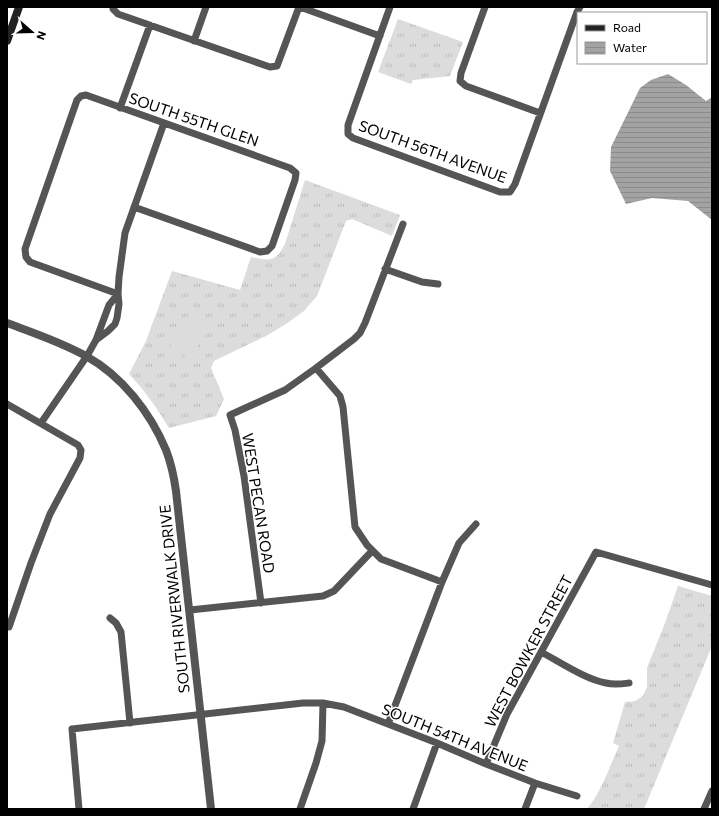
<svg xmlns="http://www.w3.org/2000/svg" width="719" height="816" viewBox="0 0 719 816" font-family="Commissioner,sans-serif">
  <style>
    .grass { fill: url(#grass-tufts) }
    .pitch { fill: #dcdcdc }
    .water { fill: url(#water-rules) }
    .lines { fill: none; stroke-linecap: round; stroke-linejoin: round }
    .minor { stroke: #555; stroke-width: 7 }
    .tertiary { stroke: #555; stroke-width: 8 }
    .secondary { stroke: #222; stroke-width: 8 }
    .labels { text-anchor: middle; dominant-baseline: central; stroke-width: 3; stroke-linejoin: round; paint-order: stroke }
    .street-label { font-size: 15px; fill: #000; stroke: #fff }
  </style>
  <defs>
    <pattern id="grass-tufts" width="24" height="20" patternUnits="userSpaceOnUse"><rect width="24" height="20" fill="#dcdcdc"/><path d="M3 7l-1-3M5 7V3M7 7l1-3M15 17l-1-3M17 17v-4M19 17l1-3" fill="none" stroke="#bbb"/></pattern>
    <pattern id="water-rules" width="6" height="5" patternUnits="userSpaceOnUse"><rect width="6" height="5" fill="#a3a3a3"/><path d="M0 2.5h6" fill="none" stroke="#8b8b8b"/></pattern>
  </defs>
  <rect width="100%" height="100%" fill="#fff"/>
  <path class="grass" d="M398,19L463,42L450,76L413,80L411,84L378,72Z
    M305,180L400,215L392,236L352,219L346,221L317,296L304,311L286,324L266,336L214,361L211,368L224,399L216,416L169,428C157,408 145,391 129,374L146,341L172,271L240,290L251,257C271,261 275,262 285,244Z
    M678,586L712,596V646L644,809H587C601,793 610,765 619,746L613,743L625,702L635,701L643,696L647,687V668L665,623Z"/>
  <path class="pitch" d="M193,313L211,327L189,359L170,346Z"/>
  <path class="water" d="M668,74L686,85L706,101L712,97V220L688,201L652,198L626,204L610,171L611,147L640,88L651,80Z"/>
  <g class="lines">
    <path class="minor" d="M114,7L113,9L118,14L270,67L277,66L280,58L299,7
      M300,7L380,36
      M390,7L348,125V134L353,138L500,192H510L515,184L577,12L580,7
      M485,7L461,73L460,81L466,86L540,113
      M194,41L206,7
      M120,108L150,25
      M385,269L422,282L438,284
      M118,294L30,262L26,257L25,249L77,100L81,96L86,95L290,168L296,173L295,180L272,246L267,251L260,252L134,207
      M96,340L108,331L115,324L117,318L119,304L118,294L119,277L125,233L164,123
      M316,368L340,396L343,407L355,527L367,545L381,559L442,582
      M7,404L78,445L81,450L80,458L50,514L31,563L9,627L7,626
      M41,423L87,356L96,340L109,305L118,294
      M261,603L244,476L235,430L230,415L285,390L316,368L354,339L360,333L365,323L403,224
      M190,610L323,596L334,591L372,551
      M110,618L116,623L121,632L130,723
      M541,652C560,662 585,679 606,683C614,685 621,684 629,683
      M388,724L442,582L459,543L476,524
      M486,764L507,714L596,552L712,585
      M79,809L72,729L303,703H323L344,707L437,743L486,764L535,783L577,796
      M300,809L316,763L322,741L323,703
      M413,809L437,743
      M525,809L535,783
      M704,809L712,791"/>
    <path class="tertiary" d="M7,323C34,333 61,342 86,356C122,376 150,412 166,450C171,463 174,477 176,491L211,809"/>
    <path class="secondary" d="M7,41L19,7"/>
  </g>
  <g class="labels">
    <g class="street-label">
      <text transform="translate(194 119) rotate(19)">SOUTH 55TH GLEN</text>
      <text transform="translate(433 151) rotate(20)">SOUTH 56TH AVENUE</text>
      <text transform="translate(259 503) rotate(81)">WEST PECAN ROAD</text>
      <text transform="translate(174 599) rotate(-96)">SOUTH RIVERWALK DRIVE</text>
      <text transform="translate(528 651) rotate(-62)">WEST BOWKER STREET</text>
      <text transform="translate(455 737) rotate(22)">SOUTH 54TH AVENUE</text>
    </g>
  </g>
  <rect width="719" height="816" fill="none" stroke="#000000" stroke-width="16"/>
  <rect x="577" y="12" width="130" height="52" fill="#ffffff" stroke="#999999"/>
  <rect x="585" y="25" width="20" height="6" fill="#222222" stroke="#999999"/>
  <text x="613" y="32" font-size="12" fill="#000000">Road</text>
  <rect x="585" y="42" width="20" height="12" fill="url(#water-rules)" stroke="#999999"/>
  <text x="613" y="52" font-size="12" fill="#000000">Water</text>
  <g transform="translate(32 32) rotate(110)" stroke="#ffffff" stroke-width="3" paint-order="stroke">
  <path d="M0-3L7 15L0 10L-7 15Z" fill="#000000"/>
  <text y="-6" font-size="11" font-weight="bold" text-anchor="middle" fill="#000000">N</text>
  </g>
</svg>
